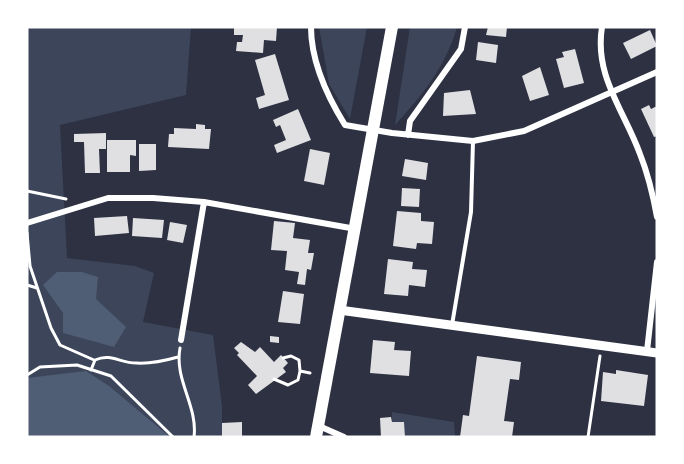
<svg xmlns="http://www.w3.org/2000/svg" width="684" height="464" viewBox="0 0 684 464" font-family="Bitter,serif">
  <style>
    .green { fill: #3c4559 }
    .water { fill: #4f5d75 }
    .building { fill: #e0e0e3 }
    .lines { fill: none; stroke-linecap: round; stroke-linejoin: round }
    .path { stroke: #fff; stroke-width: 3 }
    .service { stroke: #fff; stroke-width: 4 }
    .minor { stroke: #fff; stroke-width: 6 }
    .tertiary { stroke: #fff; stroke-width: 9 }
    .primary { stroke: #fff; stroke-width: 12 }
  </style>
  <rect width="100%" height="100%" fill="#2d3142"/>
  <path class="green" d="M27,27H191L186,95L60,125L67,258L135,266L154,273L143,322L213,335L222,406V437H27Z
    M319,27H367L350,119L329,84Z
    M410,27H457C446,66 422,96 395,125Z
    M392,412L454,422L455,437H405L404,422H392Z"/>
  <path class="water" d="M57,272H82L98,277L96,299L126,327L114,347L63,333V313L43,285Z
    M86,371L109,386L170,437H27V378Z"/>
  <path class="building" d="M234,27H277L276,41L264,40L263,53L236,51L237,42H242L243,35H234Z
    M488,27H507L506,37L486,35Z
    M650,30L657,46L631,59L623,43Z
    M478,42L498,45L496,63L476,60Z
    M575,49L584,83L564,88L556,59L564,57L562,52Z
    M275,54L289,100L259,109L256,98L265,95L255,60Z
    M540,67L549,95L530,101L522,76Z
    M470,90L476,114L443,116L444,93Z
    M649,105L651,109L657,106V136L654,137L641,109Z
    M298,109L311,140L277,153L274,145L286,140L280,125L276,127L273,120Z
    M196,124L205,125V129H211L209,149L168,147L169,134H174V128L196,129Z
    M106,133V149H99L100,173H85L84,142H74V134Z
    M107,140H136V156L130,155V172H107Z
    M139,144H156V170L139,171Z
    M310,149L330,153L324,185L304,181Z
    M405,159L428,163L426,180L402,176Z
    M402,188L420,189L419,207L401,206Z
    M397,211L421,213V221L434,222L432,244L417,243L416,249L393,246Z
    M127,216L129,233L95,236L94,218Z
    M133,218L164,220L162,238L132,236Z
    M274,221L295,223L293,238L310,240L308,253H314L311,270L307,269L305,285L297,284L299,272L285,270L287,251L271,250Z
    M170,222L187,225L183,243L167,240Z
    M388,259L413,262L412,269L427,270L425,287L409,285L408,296L384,294Z
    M283,291L304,294L300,324L278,322Z
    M270,336L279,337V343L270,342Z
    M373,340L395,342L394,350L411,351L409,376L370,373Z
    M241,342L255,352L260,347L274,362L281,355L288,363L283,368L286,372L256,394L248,385L257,376L237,355L239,353L234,348Z
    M477,356L521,362L519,380L510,379L504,421L514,422L512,437H460L463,415L469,416Z
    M616,370L648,375L644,406L601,401L603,372L616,374Z
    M391,417L392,422H404L405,437H381L380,418Z
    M242,422V436H222V423Z"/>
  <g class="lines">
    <path class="path" d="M27,191L66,199
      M27,233L30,266L51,328L60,345L94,360
      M27,285L37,288
      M180,348C174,380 198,406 194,437
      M91,370L95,360C111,353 120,363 136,363C151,364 164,361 178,357
      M300,371L310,373
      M27,375L40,367L77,365L111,376L173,437
      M274,379L288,385L298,380L300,371L299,360L291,356L283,358
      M588,437L600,356"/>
    <path class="service" d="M452,325L471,212L473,141"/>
    <path class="minor" d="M311,27C311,61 327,96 345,125L392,133L473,141L524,131L657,72
      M602,27C594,76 624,110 640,154C648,174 653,195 657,217
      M408,135L410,121L461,49L465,27
      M27,223L108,198H153L204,202L356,229
      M181,340L204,202
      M647,351L657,262
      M319,426L344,437"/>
    <path class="tertiary" d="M339,310L657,353"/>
    <path class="primary" d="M316,437L392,27"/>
  </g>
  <rect width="684" height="464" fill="none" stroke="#ffffff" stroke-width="57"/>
</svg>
